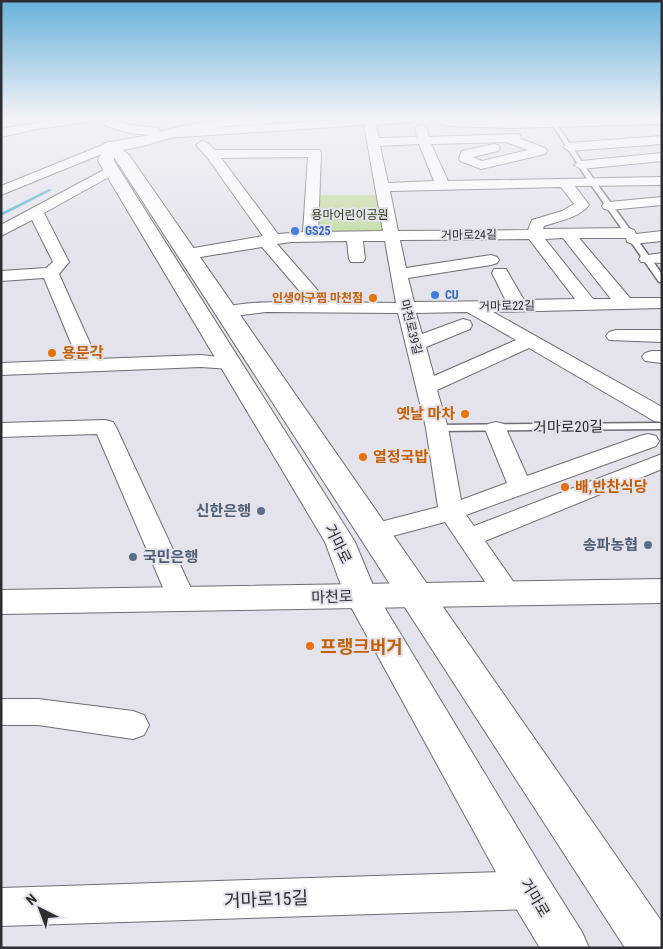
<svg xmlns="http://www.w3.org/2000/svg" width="663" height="949" viewBox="0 0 663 949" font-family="'Roboto Condensed','Noto Sans KR',sans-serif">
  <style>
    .green { fill: #c3dca0 }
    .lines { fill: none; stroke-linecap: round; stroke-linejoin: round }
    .stream { fill: #47b0ca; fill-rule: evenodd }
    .lane-casing { stroke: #6e6d74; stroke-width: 3 }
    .street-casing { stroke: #6e6d74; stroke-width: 2 }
    .secondary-casing { stroke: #6e6d74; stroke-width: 2 }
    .primary-casing { stroke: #6e6d74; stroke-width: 2 }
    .lane { fill: #fff; fill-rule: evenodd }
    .street { fill: #fff; fill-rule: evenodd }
    .secondary { fill: #fff; fill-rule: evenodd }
    .primary { fill: #fff; fill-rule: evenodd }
    .shop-dot { fill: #3f7fe0; stroke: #e4e3eb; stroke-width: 2 }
    .food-dot { fill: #e8710a; stroke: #e4e3eb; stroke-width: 2 }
    .service-dot { fill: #5c6f8a; stroke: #e4e3eb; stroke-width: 2 }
    .labels { text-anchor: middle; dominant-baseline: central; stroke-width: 4; stroke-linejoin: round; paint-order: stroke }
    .far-park-label { font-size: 12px; fill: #2a3812; stroke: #e4e3eb }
    .far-shop-label { font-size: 12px; font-weight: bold; fill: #366cbe; stroke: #e4e3eb; text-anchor: start }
    .far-street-label { font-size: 12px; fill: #2e2e31; stroke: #e4e3eb }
    .far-food-label { font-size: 12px; font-weight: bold; fill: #c56008; stroke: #e4e3eb; text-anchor: end }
    .food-label { font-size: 15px; font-weight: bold; fill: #c56008; stroke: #e4e3eb; text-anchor: start }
    .street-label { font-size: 15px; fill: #2e2e31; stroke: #e4e3eb }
    .service-label { font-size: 15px; font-weight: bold; fill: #4e5e75; stroke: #e4e3eb; text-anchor: end }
    .near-food-label { font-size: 18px; font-weight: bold; fill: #c56008; stroke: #e4e3eb; text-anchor: start }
    .near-street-label { font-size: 18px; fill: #2e2e31; stroke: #e4e3eb }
  </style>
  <rect width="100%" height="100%" fill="#e4e3eb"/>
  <path class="green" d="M316,195H381L386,235H314Z"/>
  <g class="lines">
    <path class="stream" d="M49,189L52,190L1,216V213Z"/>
    <defs>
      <path id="lane" d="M549,119H553L595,181L662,274V282H659L589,182Z
        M662,423V429L437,431L432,428L437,425Z"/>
      <path id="street" d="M61,119H93L87,122L37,129L1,137V129Z
        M359,119H416L410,122L376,125L379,138L417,137L415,128L421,124L427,128L429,137L516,134L520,135L521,139L545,148L547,151L545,154L481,169L460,161L459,158L462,151L494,144L498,145L500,148L498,151L473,157L482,161L528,150L506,142L431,144L448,181L662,177V185L575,186L589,205C579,218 559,221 544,226L543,229L629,228L634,230L636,234L662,231V241L633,244L627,242L626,238H579L630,298H662V308L493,312L662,407V422L654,421L529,348L437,390L448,428L461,500L507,483L485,429L488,424L496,422L504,424L527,476L640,436L648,434L656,436L659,441L656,446L466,515L474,526L662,454V469L485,541L522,594L518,601L508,604L498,601L445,522L374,541L365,538L361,532L365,526L438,507L426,428L398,313L266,312L227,317L221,316L218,312L221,308C249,301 279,302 309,302L262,247L188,259L182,257L180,254L182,251L188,249L263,236L207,157L196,145L202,141L206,142L215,150H320L321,153L318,232L383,231L364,125L165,138L161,137L159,134L161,131ZM419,144L434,181L388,183L380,146ZM308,157L303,232L278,234L221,158ZM561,187L574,204L562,211L532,220L528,230L398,231L390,191ZM563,238L611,299H593L545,239ZM529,239L575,299L524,300L506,269H494L492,273L506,301L414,302L408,278L491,265L497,263L499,260L497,257L491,255L406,268L400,240ZM347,241L349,259L351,262H363L365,259L363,241H385L396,303L328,302L277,244L291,242ZM467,312L516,340L434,376L426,347L470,329L472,325L470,321L463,319L422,334L416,313Z
        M428,119L511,120L662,119V124L511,128L448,126L430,121Z
        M662,136V144L569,151L563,147L569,143Z
        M110,142L116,146L114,149L1,195V186Z
        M662,153V161L581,169L574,165L581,161Z
        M111,166L118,170L116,173L44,213L69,262L59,274L97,359L201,355L237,359L240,363L237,367L230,369L201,367L1,375V363L78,360L44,278L1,281V271L46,268L53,262L32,220L1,236V225Z
        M662,197V205L609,210L604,209L602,206L604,203L609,202Z
        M662,253V263L641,262L639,259L641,256Z
        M616,330H662V342L609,340L606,336L609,332Z
        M652,351H662V363L645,361L642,357L645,353Z
        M105,420L113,422L116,427L196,599L192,606L182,609L172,606L168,599L97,434L1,437V423Z
        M1,699H38L133,711L144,715L149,725L144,735L133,739L38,725H1Z
        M530,871L543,877L549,890L543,903L530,909L1,926V888Z"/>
      <path id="secondary" d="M111,119L131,125L159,128L160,132C198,121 238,115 277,119C271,127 232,125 221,127C211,129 201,130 191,132C167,137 128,155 105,149L103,146L105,143L150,135L129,133L106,126L104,123Z
        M662,579V603L1,614V590Z"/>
      <path id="primary" d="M110,142L115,143L129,155L662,922V948H625L114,157V161L355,542L377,595L546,875L582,932L589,948H540L514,905L345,596L325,542L98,161L105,143Z"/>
    </defs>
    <use href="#lane" class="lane-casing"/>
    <use href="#street" class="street-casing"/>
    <use href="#secondary" class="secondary-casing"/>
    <use href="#primary" class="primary-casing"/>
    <use href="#lane" class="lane"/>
    <use href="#street" class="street"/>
    <use href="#secondary" class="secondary"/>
    <use href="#primary" class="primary"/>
  </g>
  <linearGradient id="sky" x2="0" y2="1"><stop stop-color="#67b2dc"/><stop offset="0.47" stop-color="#f3f2f6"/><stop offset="1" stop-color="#f3f2f6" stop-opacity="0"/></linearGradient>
  <rect width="663" height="251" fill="url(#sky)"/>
  <g class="shop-dot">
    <circle cx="295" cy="231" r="5"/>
    <circle cx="435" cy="295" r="5"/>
  </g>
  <g class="food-dot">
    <circle cx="373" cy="298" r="5"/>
    <circle cx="52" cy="353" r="5"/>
    <circle cx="465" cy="414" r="5"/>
    <circle cx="363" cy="457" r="5"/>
    <circle cx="565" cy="487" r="5"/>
    <circle cx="310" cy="646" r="5"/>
  </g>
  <g class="service-dot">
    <circle cx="261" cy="511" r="5"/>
    <circle cx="648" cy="545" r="5"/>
    <circle cx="133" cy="557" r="5"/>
  </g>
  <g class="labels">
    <g class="far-park-label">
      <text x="350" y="215">용마어린이공원</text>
    </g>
    <g class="far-shop-label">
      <text x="305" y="231">GS25</text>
      <text x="445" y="295">CU</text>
    </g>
    <g class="far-street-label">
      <text transform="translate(469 235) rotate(-1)">거마로24길</text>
      <text transform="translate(507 306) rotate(-1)">거마로22길</text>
      <text transform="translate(411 327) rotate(76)">마천로39길</text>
    </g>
    <g class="far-food-label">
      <text x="363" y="298">인생아구찜 마천점</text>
    </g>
    <g class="food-label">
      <text x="62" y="353">용문각</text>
      <text x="455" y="414" text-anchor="end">옛날 마차</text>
      <text x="373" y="457">열정국밥</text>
      <text x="575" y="487">배,반찬식당</text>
    </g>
    <g class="street-label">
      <text transform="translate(568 427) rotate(-1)">거마로20길</text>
      <text transform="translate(338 544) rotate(64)">거마로</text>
      <text transform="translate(332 597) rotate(-2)">마천로</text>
      <text transform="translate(535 898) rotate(59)">거마로</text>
    </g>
    <g class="service-label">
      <text x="251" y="511">신한은행</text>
      <text x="638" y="545">송파농협</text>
      <text x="143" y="557" text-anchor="start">국민은행</text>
    </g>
    <g class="near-food-label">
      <text x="320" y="646">프랭크버거</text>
    </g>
    <g class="near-street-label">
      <text transform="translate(266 899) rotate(-2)">거마로15길</text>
    </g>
  </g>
  <rect width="663" height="949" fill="none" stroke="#2e2e31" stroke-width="5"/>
  <g transform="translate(40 909) rotate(318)" stroke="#e4e3eb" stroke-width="4" paint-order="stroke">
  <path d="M0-4L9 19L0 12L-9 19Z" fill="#2e2e31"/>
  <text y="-8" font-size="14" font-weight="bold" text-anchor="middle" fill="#2e2e31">N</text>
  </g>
</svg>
